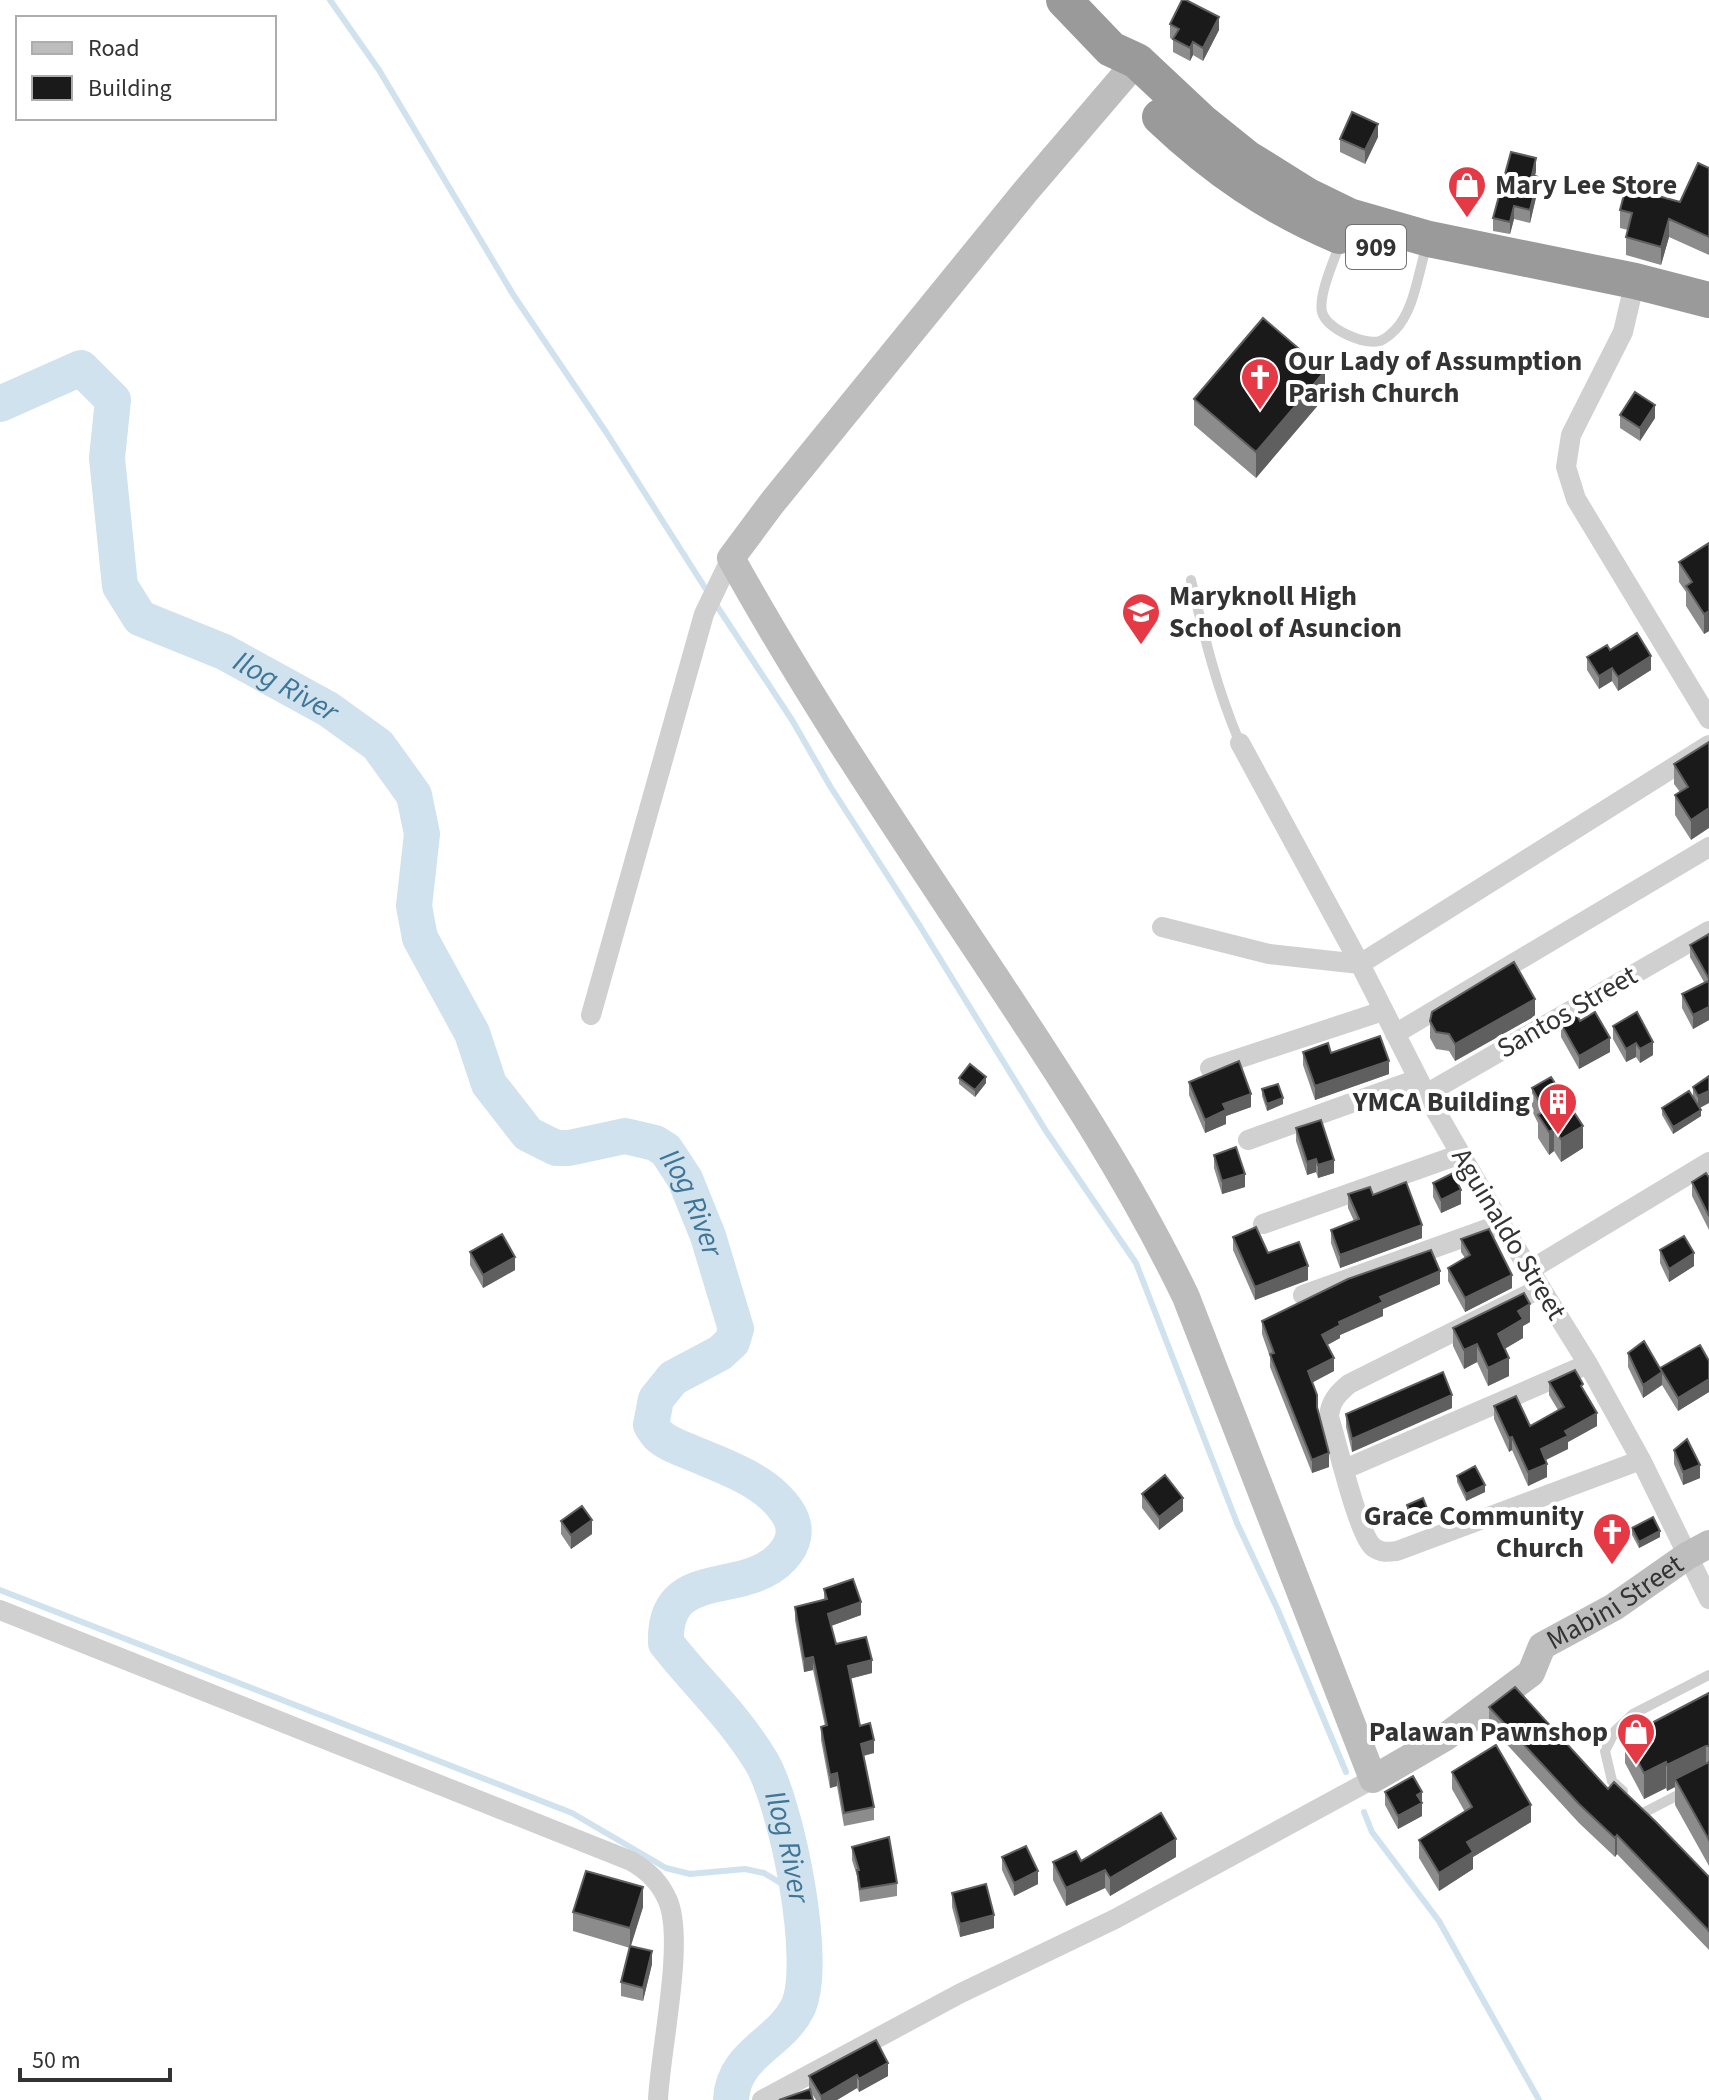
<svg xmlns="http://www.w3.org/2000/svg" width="1709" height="2100" viewBox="0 0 1709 2100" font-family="'Source Sans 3',sans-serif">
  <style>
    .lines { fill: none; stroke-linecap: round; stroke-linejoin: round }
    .stream { stroke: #cfe2ee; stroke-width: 6 }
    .river { stroke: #cfe2ee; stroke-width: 36 }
    .lane { stroke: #d0d0d0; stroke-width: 10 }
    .street { stroke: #d0d0d0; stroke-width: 20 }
    .secondary { stroke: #bdbdbd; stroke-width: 28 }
    .highway { stroke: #9a9a9a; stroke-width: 36 }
    .wall { fill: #8c8c8c }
    .shaded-wall { fill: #5f5f5f }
    .building { fill: #1a1a1a; stroke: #5f5f5f; stroke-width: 2 }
    .labels { text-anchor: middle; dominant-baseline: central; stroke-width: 8; stroke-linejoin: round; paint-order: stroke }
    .shield { fill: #fff; stroke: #707070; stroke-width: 2 }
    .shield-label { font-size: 26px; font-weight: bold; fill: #333 }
    .poi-label { font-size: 28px; font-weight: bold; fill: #333; stroke: #fff; text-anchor: start }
    .street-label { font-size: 28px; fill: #333; stroke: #fff }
    .water-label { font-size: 30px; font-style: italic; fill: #3f7597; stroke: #fff }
  </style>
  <rect width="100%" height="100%" fill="#fff"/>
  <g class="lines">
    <path class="stream" d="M330,0L379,70L514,296L606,432L709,594
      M715,603L792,720L830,786L918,923L1046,1131L1136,1263L1237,1523L1277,1608L1346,1772
      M0,1590L572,1813L666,1868L690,1874L745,1869L764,1873L799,1894
      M1364,1812L1372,1832L1439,1921L1539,2100"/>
    <path class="river" id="s1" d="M0,404L81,368L113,400L107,458L120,586L140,618L224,652L328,709L378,745L414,795L422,834L414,906L420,938L472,1033L489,1084L528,1134L556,1148H569L625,1136L655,1143L666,1150L685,1179L708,1236L736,1329L732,1342L720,1353L673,1378L656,1399L651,1425C653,1428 655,1432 658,1435C666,1443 680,1448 690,1452C725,1467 767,1480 788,1513C798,1529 794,1544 782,1557C743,1599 663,1564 666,1643C698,1684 733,1715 761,1761C786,1802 820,1966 797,2009C779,2044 733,2054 731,2100"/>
    <path class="lane" d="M1341,241C1335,258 1318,295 1322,312C1327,329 1363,345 1380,341C1385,339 1391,334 1395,330C1415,309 1418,272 1427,245
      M1191,580C1204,636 1217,690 1240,743
      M1623,1791L1612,1781L1605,1751L1615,1731L1633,1714L1709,1675
      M1645,1812L1709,1779"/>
    <path class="street" d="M1635,281L1623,332L1571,435L1566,467L1576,499L1709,719
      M1240,743L1360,964L1426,1094L1501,1224L1588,1364L1641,1460L1709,1599
      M1162,927L1269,954L1360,964L1709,745
      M591,1015L704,614L731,558
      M1395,1034L1709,847
      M1210,1068L1383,1011
      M1426,1094L1709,931
      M1248,1140L1418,1079
      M1263,1224L1461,1154
      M1530,1270L1709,1162
      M1541,1288L1349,1384C1337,1394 1330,1402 1329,1417C1337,1442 1358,1534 1373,1547C1381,1553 1387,1552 1397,1551L1641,1460
      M1303,1295L1501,1224
      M1345,1469L1588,1364
      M0,1610L631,1861C648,1871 660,1882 668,1901C685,1942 660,2051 658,2100
      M762,2100L959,1994L1115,1919L1373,1779"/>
    <path class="secondary" id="s2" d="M1137,61L1025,192L772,503L731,558C807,695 894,824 980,954C1054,1066 1128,1176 1186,1297L1373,1779L1444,1738L1531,1673L1542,1646L1614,1607L1687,1556L1709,1544"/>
    <path class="highway" d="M1064,0L1111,49L1137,61L1201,121L1247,158L1308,196L1349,216L1429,239L1635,281L1709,300
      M1160,117C1216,170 1269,206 1339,236"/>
  </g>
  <path class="wall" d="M1170,24L1219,30L1203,61L1193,55L1190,61L1173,52V40L1170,38Z
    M1378,137L1365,164L1340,152V139Z
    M1709,168V255L1669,237L1661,265L1626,255V237L1628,230L1620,228V210L1680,202Z
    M1536,171L1535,176L1538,189L1530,223L1514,219L1510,234L1493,231V218Z
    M1325,397L1256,478L1194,425V399Z
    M1620,415L1655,418L1640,441L1620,428Z
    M1709,543V631L1704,634L1686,606V592L1679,582V562Z
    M1610,650L1651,670L1618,691L1612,681L1599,689L1587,670V657Z
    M1709,742L1691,840L1675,815V795L1680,792L1674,784V764Z
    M1709,934V1020L1693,1029L1682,1008V994L1704,982L1690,957V945Z
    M1535,1016L1455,1061L1449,1051L1436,1049L1430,1038V1021Z
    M1580,1021L1610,1052L1579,1069L1561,1037V1024Z
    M1613,1026L1653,1055L1640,1063L1636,1057L1626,1062L1613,1039Z
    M1303,1052L1331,1053L1389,1074L1315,1100L1303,1065Z
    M1709,1076L1700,1108L1701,1116L1673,1134L1662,1115V1108L1693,1097V1087Z
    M959,1078L986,1083L975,1097L959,1084Z
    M1189,1082L1251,1107L1226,1116V1124L1205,1133L1189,1095Z
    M1532,1088L1583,1148L1561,1162L1554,1151L1549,1155L1538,1138V1123L1532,1111Z
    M1262,1089L1283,1104L1267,1111L1262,1096Z
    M1296,1128L1334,1173L1318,1178L1316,1172L1307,1175L1296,1141Z
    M1214,1155L1245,1187L1222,1194L1214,1168Z
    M1708,1176H1709V1230L1692,1196V1182Z
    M1433,1183L1461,1204L1441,1213L1433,1197Z
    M1348,1194L1422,1238L1340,1268L1331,1243V1230L1354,1221L1348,1208Z
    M1233,1237L1268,1253L1308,1280L1255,1300L1233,1250Z
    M1461,1239L1512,1288L1465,1312L1448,1281V1268L1465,1258L1461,1252Z
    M1660,1250L1694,1266L1669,1282L1660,1263Z
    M470,1252L515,1270L483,1288L470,1265Z
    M1440,1284L1383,1309V1316L1340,1335V1338L1327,1345L1334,1371L1312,1382L1329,1467L1312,1473L1270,1367V1357L1262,1334V1321Z
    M1530,1322L1523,1326V1338L1504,1349L1509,1376L1488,1386L1477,1362L1464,1369L1453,1346V1328Z
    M1628,1353L1660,1368L1709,1361V1392L1678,1411L1662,1385L1643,1398L1628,1367Z
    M1549,1382L1583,1389L1597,1426L1568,1442V1449L1546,1460L1547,1477L1528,1486L1512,1450L1509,1452L1494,1419V1406L1530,1426L1558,1410L1549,1395Z
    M1452,1408L1352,1452L1346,1427V1414Z
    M1674,1450L1700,1478L1683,1485L1674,1464Z
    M1457,1476L1485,1492L1466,1501L1457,1482Z
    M1142,1494L1183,1511L1159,1530L1142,1508Z
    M1407,1505L1430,1522L1414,1529L1407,1512Z
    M561,1521L592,1534L571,1549L561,1534Z
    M1632,1528L1660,1537L1639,1548L1632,1535Z
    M824,1589L861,1615L831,1626L836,1644L872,1673L850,1679L860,1726L874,1753L864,1756L874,1807V1820L844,1826L837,1786L830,1788L821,1740V1727L825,1726L813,1670L804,1672L795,1620V1607L824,1600Z
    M1709,1693V1866L1675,1805V1787L1667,1791L1666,1788L1644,1799L1625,1763V1737Z
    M1489,1707L1608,1789L1709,1877V1950L1617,1854L1615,1857L1579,1823L1489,1725Z
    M1452,1772L1531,1822L1473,1857V1869L1439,1891L1419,1858V1840L1465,1812L1452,1789Z
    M1385,1792H1422V1816L1398,1829L1385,1805Z
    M852,1847L897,1883V1896L860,1902L857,1876L852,1860Z
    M1002,1857L1038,1884L1014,1896L1002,1870Z
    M1176,1857L1110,1896L1105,1888L1066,1906L1053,1880V1862Z
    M952,1893L994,1928L960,1937L952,1907Z
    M643,1907L631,1946L652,1964L643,2001L621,1996V1982L630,1948L573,1931V1912Z
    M809,2076H888L859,2092L857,2088L837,2100H816L809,2089Z"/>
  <path class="shaded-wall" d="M1219,17V30L1203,61V48Z
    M1193,42V55L1190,61V48Z
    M1378,124V137L1365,164V150Z
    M1536,158V171L1532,188V175Z
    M1538,177V189L1530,223V210Z
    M1514,206V219L1510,234V222Z
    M1669,219V237L1661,265V247Z
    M1325,371V397L1256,478V452Z
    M1655,405V418L1640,441V428Z
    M1709,611V631L1704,634V614Z
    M1651,656V670L1618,691V677Z
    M1612,668V681L1599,689V676Z
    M1709,808V828L1691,840V820Z
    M1535,999V1016L1455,1061V1044Z
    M1709,1007V1020L1693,1029V1015Z
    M1610,1038V1052L1579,1069V1056Z
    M1653,1042V1055L1640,1063V1049Z
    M1636,1043V1057L1626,1062V1049Z
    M1389,1061V1074L1315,1100V1086Z
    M986,1077V1083L975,1097V1090Z
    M1709,1091V1103L1698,1109V1096Z
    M1251,1094V1107L1226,1116V1124L1205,1133V1120L1223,1104Z
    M1283,1098V1104L1267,1111V1104Z
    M1701,1110V1116L1673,1134V1127Z
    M1583,1126V1148L1561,1162V1139Z
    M1554,1129V1151L1549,1155V1132Z
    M1316,1159V1172L1307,1175V1162Z
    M1334,1160V1173L1318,1178V1165Z
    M1245,1174V1187L1222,1194V1181Z
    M1461,1190V1204L1441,1213V1200Z
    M1422,1225V1238L1340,1268V1255Z
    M1694,1253V1266L1669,1282V1269Z
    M515,1257V1270L483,1288V1275Z
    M1308,1266V1280L1255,1300V1287Z
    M1440,1271V1284L1383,1309V1316L1340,1335V1338L1322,1348V1335L1339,1322L1380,1297Z
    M1512,1275V1288L1465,1312V1298Z
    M1530,1304V1322L1523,1326V1338L1498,1353V1334L1518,1311Z
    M1477,1344V1362L1464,1369V1350Z
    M1334,1358V1371L1308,1385V1371Z
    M1509,1358V1376L1488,1386V1368Z
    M1662,1372V1385L1643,1398V1385Z
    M1709,1379V1392L1678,1411V1398Z
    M1452,1395V1408L1352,1452V1439Z
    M1597,1413V1426L1568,1442V1449L1541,1462V1449L1565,1431Z
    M1512,1437V1450L1509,1452V1438Z
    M1329,1453V1467L1312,1473V1460Z
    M1547,1464V1477L1528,1486V1472Z
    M1700,1465V1478L1683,1485V1472Z
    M1485,1485V1492L1466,1501V1494Z
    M1183,1498V1511L1159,1530V1517Z
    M1430,1516V1522L1414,1529V1522Z
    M592,1520V1534L571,1549V1535Z
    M1660,1531V1537L1639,1548V1542Z
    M861,1602V1615L828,1627V1614Z
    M813,1657V1670L804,1672V1659Z
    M872,1660V1673L848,1679V1666Z
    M874,1740V1753L861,1756V1744Z
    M1706,1746V1772L1675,1779V1787L1667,1791V1765Z
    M1666,1762V1788L1644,1799V1773Z
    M837,1773V1786L830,1788V1775Z
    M1422,1792V1816L1398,1829V1816L1417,1795Z
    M1531,1805V1822L1473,1857V1869L1439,1891V1873L1467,1842Z
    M1617,1835V1854L1615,1857V1838Z
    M1176,1839V1857L1110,1896V1878Z
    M1105,1870V1888L1066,1906V1888Z
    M1038,1871V1884L1014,1896V1883Z
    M643,1887V1907L630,1948V1928Z
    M994,1915V1928L960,1937V1924Z
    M652,1951V1964L643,2001V1988Z
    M888,2063V2076L859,2092V2079Z
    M857,2075V2088L837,2100H821V2096Z"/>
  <path class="building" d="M1182,0H1186L1219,17L1203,48L1193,42L1190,48L1173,39L1179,29L1170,24Z
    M1352,112L1378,124L1365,150L1340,139Z
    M1511,152L1536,158L1532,175L1538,177L1530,210L1514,206L1510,222L1493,218Z
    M1698,163L1709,168V237L1669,219L1661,247L1626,237L1632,213L1620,210L1626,187L1680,202Z
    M1263,318L1325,371L1256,452L1194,399Z
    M1635,392L1655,405L1640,428L1620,415Z
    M1709,543V611L1704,614L1686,586L1692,582L1679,562Z
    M1637,633L1651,656L1618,677L1612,668L1599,676L1587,657L1607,645L1610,650Z
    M1709,742V808L1691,820L1675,795L1688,787L1674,764Z
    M1709,934V979L1690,945Z
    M1514,962L1535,999L1455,1044L1449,1034L1436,1032L1430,1021L1432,1012Z
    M1708,981L1709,983V1007L1693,1015L1682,994Z
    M1595,1012L1610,1038L1579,1056L1561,1024L1577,1015L1580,1021Z
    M1637,1012L1653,1042L1640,1049L1636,1043L1626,1049L1613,1026Z
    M1380,1036L1389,1061L1315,1086L1303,1052L1328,1043L1331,1053Z
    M1239,1061L1251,1094L1223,1104L1226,1110L1205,1120L1189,1082Z
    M970,1064L986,1077L975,1090L959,1078Z
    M1709,1076V1091L1698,1096L1693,1087Z
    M1551,1077L1583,1126L1561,1139L1554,1129L1549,1132L1538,1115L1544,1111L1532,1088Z
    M1278,1084L1283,1098L1267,1104L1262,1089Z
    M1689,1091L1701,1110L1673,1127L1662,1108Z
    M1321,1120L1334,1160L1318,1165L1316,1159L1307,1162L1296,1128Z
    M1236,1147L1245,1174L1222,1181L1214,1155Z
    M1453,1173L1461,1190L1441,1200L1433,1183Z
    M1706,1173L1708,1176H1709V1216L1692,1182Z
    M1406,1182L1422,1225L1340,1255L1331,1230L1359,1219L1348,1194L1370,1187L1373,1195Z
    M1256,1227L1268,1253L1299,1242L1308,1266L1255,1287L1233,1237Z
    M1489,1229L1512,1275L1465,1298L1448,1268L1470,1255L1461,1239Z
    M502,1234L515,1257L483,1275L470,1252Z
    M1684,1236L1694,1253L1669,1269L1660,1250Z
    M1431,1250L1440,1271L1380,1297L1383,1302L1339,1322L1340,1325L1322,1335L1334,1358L1308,1371L1317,1395V1407L1329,1453L1312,1460L1270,1354L1274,1353L1262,1321L1348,1279Z
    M1524,1293L1530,1304L1518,1311L1523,1319L1498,1334L1509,1358L1488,1368L1477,1344L1464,1350L1453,1328Z
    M1644,1341L1662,1372L1643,1385L1628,1353Z
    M1700,1345L1709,1361V1379L1678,1398L1660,1368Z
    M1575,1370L1583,1384L1581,1386L1597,1413L1565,1431L1568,1436L1541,1449L1547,1464L1528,1472L1512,1437L1509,1438L1494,1406L1516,1396L1530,1426L1564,1407L1549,1382Z
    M1443,1372L1452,1395L1352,1439L1346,1414Z
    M1687,1439L1700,1465L1683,1472L1674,1450Z
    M1475,1466L1485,1485L1466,1494L1457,1476Z
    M1165,1475L1183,1498L1159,1517L1142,1494Z
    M1423,1498L1430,1516L1414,1522L1407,1505Z
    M582,1506L592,1520L571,1535L561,1521Z
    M1653,1517L1660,1531L1639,1542L1632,1528Z
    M853,1579L861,1602L828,1614L836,1644L866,1637L872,1660L848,1666L860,1726L870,1723L874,1740L861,1744L874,1807L844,1813L837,1773L830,1775L821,1727L827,1725L813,1657L804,1659L795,1607L827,1599L824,1589Z
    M1515,1687L1608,1789L1614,1782L1656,1822L1709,1877V1931L1617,1835L1615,1838L1579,1804L1489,1707Z
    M1709,1693V1746H1706L1667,1765L1666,1762L1644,1773L1625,1737Z
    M1496,1745L1531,1805L1467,1842L1473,1852L1439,1873L1419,1840L1472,1807L1452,1772Z
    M1709,1762V1840L1675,1779Z
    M1413,1776L1422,1792L1417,1795L1422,1803L1398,1816L1385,1792Z
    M1161,1813L1176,1839L1110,1878L1105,1870L1066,1888L1053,1862L1076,1851L1081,1861Z
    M889,1837L897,1883L860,1889L857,1870H859L852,1847Z
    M1026,1846L1038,1871L1014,1883L1002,1857Z
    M586,1871L643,1887L630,1928L573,1912Z
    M986,1884L994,1915L960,1924L952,1893Z
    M630,1946L652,1951L643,1988L621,1982Z
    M876,2040L888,2063L859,2079L857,2075L821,2096L809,2076Z
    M810,2089L813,2100H779Z"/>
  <defs>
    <symbol id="shop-pin" viewBox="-11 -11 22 30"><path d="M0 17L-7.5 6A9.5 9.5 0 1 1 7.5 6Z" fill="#e63946" stroke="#fff"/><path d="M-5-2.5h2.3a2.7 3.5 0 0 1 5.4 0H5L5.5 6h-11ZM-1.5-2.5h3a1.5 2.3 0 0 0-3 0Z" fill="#fff"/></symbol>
    <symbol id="church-pin" viewBox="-11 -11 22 30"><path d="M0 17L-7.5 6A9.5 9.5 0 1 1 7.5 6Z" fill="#e63946" stroke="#fff"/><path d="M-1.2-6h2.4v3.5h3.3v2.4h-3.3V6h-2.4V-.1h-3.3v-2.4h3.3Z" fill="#fff"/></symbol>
    <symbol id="school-pin" viewBox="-11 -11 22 30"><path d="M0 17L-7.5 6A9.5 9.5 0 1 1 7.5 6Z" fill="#e63946" stroke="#fff"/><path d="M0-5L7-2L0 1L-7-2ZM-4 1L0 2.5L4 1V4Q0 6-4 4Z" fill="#fff"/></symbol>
    <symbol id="building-pin" viewBox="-11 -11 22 30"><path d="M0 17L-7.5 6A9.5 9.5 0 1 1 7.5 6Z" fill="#e63946" stroke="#fff"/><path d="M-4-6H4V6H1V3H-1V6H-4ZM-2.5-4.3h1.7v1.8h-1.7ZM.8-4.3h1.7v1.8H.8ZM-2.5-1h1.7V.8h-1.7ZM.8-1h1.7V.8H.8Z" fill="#fff"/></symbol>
  </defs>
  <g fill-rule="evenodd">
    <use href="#shop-pin" x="1445" y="163" width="44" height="60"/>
    <use href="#church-pin" x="1238" y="355" width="44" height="60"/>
    <use href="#school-pin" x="1119" y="590" width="44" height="60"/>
    <use href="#building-pin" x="1536" y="1080" width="44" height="60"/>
    <use href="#church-pin" x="1590" y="1510" width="44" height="60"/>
    <use href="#shop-pin" x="1614" y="1710" width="44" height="60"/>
  </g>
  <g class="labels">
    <rect class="shield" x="1346" y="225" width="60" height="44" rx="6"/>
    <g class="shield-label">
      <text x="1376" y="247">909</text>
    </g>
    <g class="poi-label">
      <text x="1495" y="185">Mary Lee Store</text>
      <text x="1288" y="361">Our Lady of Assumption<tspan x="1288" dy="32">Parish Church</tspan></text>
      <text x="1169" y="596">Maryknoll High<tspan x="1169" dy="32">School of Asuncion</tspan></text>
      <text x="1530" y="1102" text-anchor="end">YMCA Building</text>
      <text x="1584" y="1516" text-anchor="end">Grace Community<tspan x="1584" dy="32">Church</tspan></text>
      <text x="1608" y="1732" text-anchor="end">Palawan Pawnshop</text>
    </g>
    <g class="street-label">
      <text transform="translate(1567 1012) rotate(-30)">Santos Street</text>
      <text transform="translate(1509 1234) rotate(59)">Aguinaldo Street</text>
      <text stroke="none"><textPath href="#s2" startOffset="2332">Mabini Street</textPath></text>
    </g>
    <g class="water-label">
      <text stroke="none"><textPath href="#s1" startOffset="520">Ilog River</textPath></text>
      <text stroke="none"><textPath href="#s1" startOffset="1266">Ilog River</textPath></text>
      <text stroke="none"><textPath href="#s1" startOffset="2152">Ilog River</textPath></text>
    </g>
  </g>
  <rect x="16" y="16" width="260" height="104" fill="#ffffff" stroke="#adadad" stroke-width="2"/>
  <rect x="32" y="42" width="40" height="12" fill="#bdbdbd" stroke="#adadad" stroke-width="2"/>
  <text x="88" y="56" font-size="24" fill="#333333">Road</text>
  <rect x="32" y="76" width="40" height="24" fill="#1a1a1a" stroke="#adadad" stroke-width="2"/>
  <text x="88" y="96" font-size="24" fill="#333333">Building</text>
  <path d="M20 2068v12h150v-12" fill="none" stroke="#333333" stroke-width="4"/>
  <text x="32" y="2068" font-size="24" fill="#333333" stroke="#ffffff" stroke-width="6" paint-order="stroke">50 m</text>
</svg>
